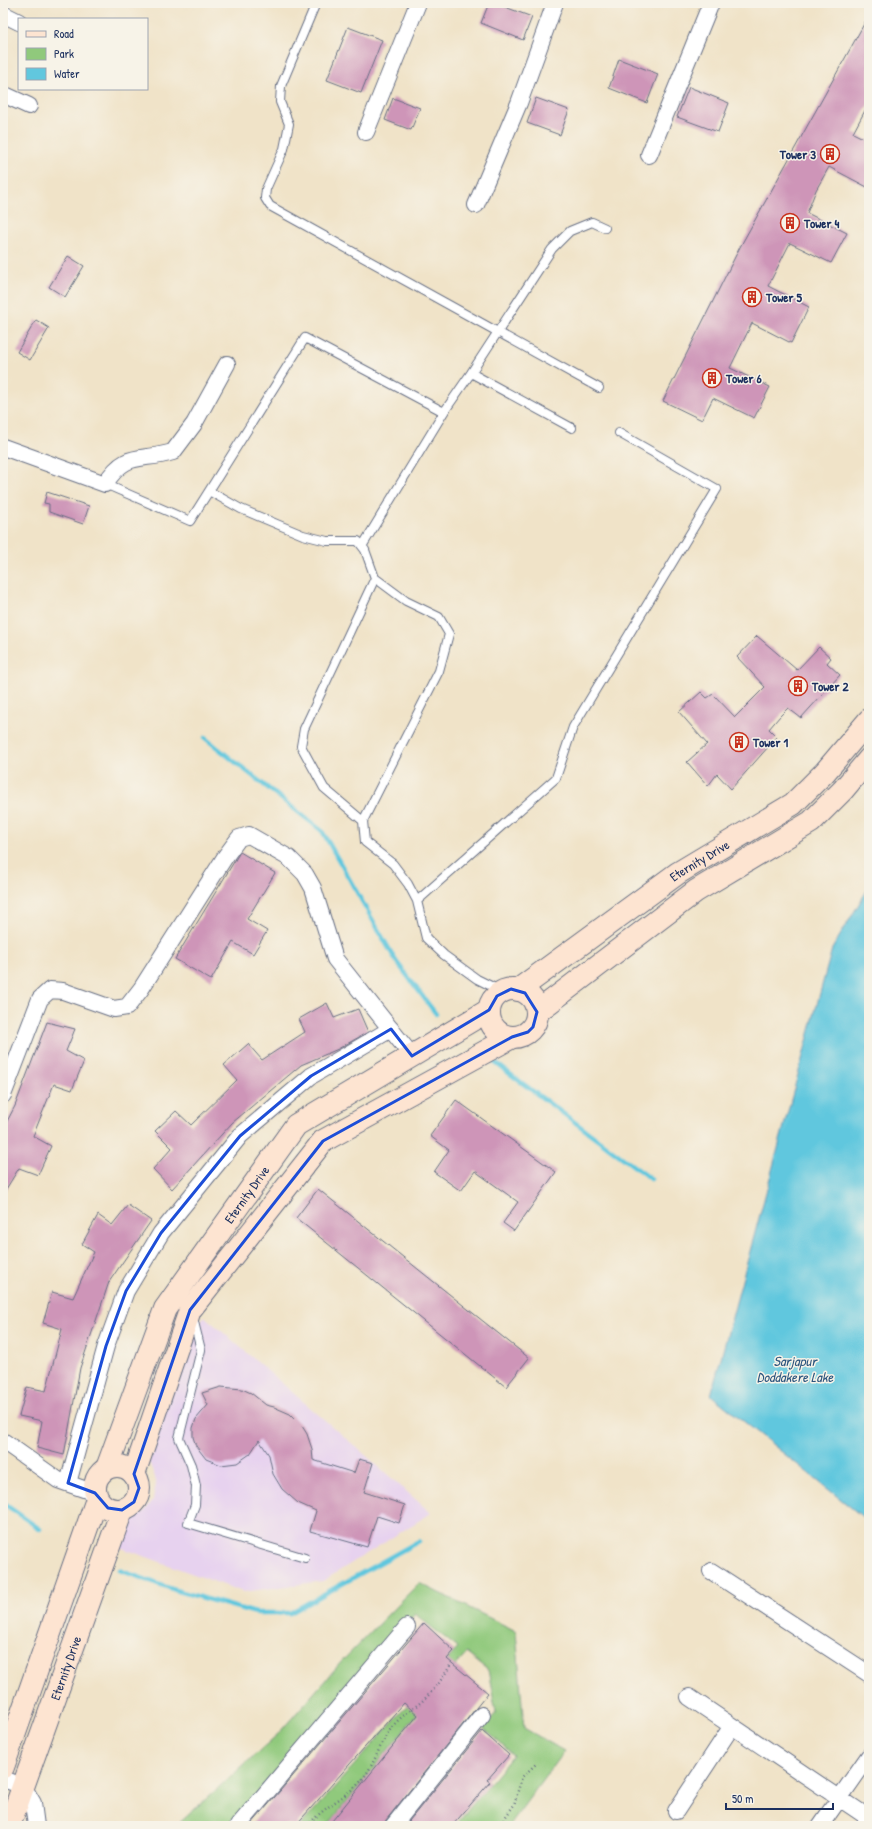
<svg xmlns="http://www.w3.org/2000/svg" width="872" height="1829" viewBox="0 0 872 1829" font-family="'Patrick Hand',sans-serif">
  <style>
    .built { fill: #e7d2ef }
    .green { fill: #90c97c; stroke: #567c6d }
    .water { fill: #61c7de; stroke: #3e7b9e }
    .lines { fill: none; stroke-linecap: round; stroke-linejoin: round }
    .stream { stroke: #61c7de; stroke-width: 4.5 }
    .building { fill: #ce95b8 }
    .lane-casing { stroke: #666e83; stroke-width: 10 }
    .street-casing { stroke: #666e83; stroke-width: 18 }
    .secondary-casing { stroke: #666e83; stroke-width: 24 }
    .path { stroke: #666e83; stroke-width: 2.5; stroke-dasharray: 1 3; stroke-linecap: butt }
    .lane { stroke: #fff; stroke-width: 8 }
    .street { stroke: #fff; stroke-width: 16 }
    .secondary { stroke: #fde4d1; stroke-width: 22 }
    .marked { fill: none; stroke: #1d4ed8; stroke-width: 3; stroke-linejoin: round }
    .labels { text-anchor: middle; dominant-baseline: central; stroke-width: 3; stroke-linejoin: round; paint-order: stroke }
    .poi-label { font-size: 13px; font-weight: bold; fill: #1b2f5e; stroke: #f7f3e8; text-anchor: start }
    .street-label { font-size: 13px; fill: #1b2f5e; stroke: #f7f3e8 }
    .water-label { font-size: 14px; font-style: italic; fill: #2c557e; stroke: #f7f3e8 }
  </style>
  <rect width="100%" height="100%" fill="#f7f3e8"/>
  <filter id="ink" filterUnits="userSpaceOnUse"><feTurbulence type="fractalNoise" baseFrequency=".025" numOctaves="2"/><feDisplacementMap in="SourceGraphic" scale="8" xChannelSelector="R" yChannelSelector="G"/><feConvolveMatrix kernelMatrix="1 2 1 2 8 2 1 2 1" color-interpolation-filters="sRGB"/></filter>
  <filter id="wash" filterUnits="userSpaceOnUse"><feTurbulence type="fractalNoise" baseFrequency=".012" numOctaves="4" result="noise"/><feDisplacementMap in="SourceGraphic" scale="16" xChannelSelector="R" yChannelSelector="G"/><feGaussianBlur stdDeviation="0.9" result="paint"/><feColorMatrix in="noise" values="0 0 0 0 0 0 0 0 0 0 0 0 0 0 0 0 0 1.4 0 .05"/><feComposite in="paint" operator="in"/></filter>
  <g filter="url(#wash)">
    <rect width="100%" height="100%" fill="#f0e3c8"/>
    <path class="built" d="M204,1316L371,1460L431,1513L323,1581L243,1592L119,1547L129,1521L143,1513L153,1500L156,1484L155,1477L149,1462L187,1342Z"/>
    <path class="green" d="M419,1583L516,1631L524,1728L564,1751L509,1826H455L513,1755L483,1728L496,1713L488,1670L466,1653L327,1826H300L458,1648L415,1614L228,1826H176L278,1734L343,1660Z"/>
    <path class="water" d="M869,887V1522L711,1395L832,949Z"/>
    <g class="lines">
      <path class="stream" d="M205,738L322,831L396,961L436,1014
        M490,1059L651,1179
        M3,1503L40,1529
        M119,1570L175,1590L256,1613H290L419,1541"/>
    </g>
    <g id="blocks">
      <path class="building" d="M489,3H494L532,17L523,40L481,23Z
        M869,15V103L853,133L869,141V188L829,167L816,190L807,213L847,233L831,263L790,243L768,286L809,307L791,343L752,323L730,368L770,387L754,418L713,398L702,420L663,401L740,247Z
        M348,27L382,40L361,93L327,80Z
        M619,59L658,74L647,103L609,88Z
        M689,87L729,103L718,132L677,117Z
        M393,98L420,108L411,130L385,120Z
        M536,98L569,110L560,135L527,123Z
        M68,256L84,266L65,297L49,287Z
        M36,320L49,328L30,360L17,352Z
        M47,492L89,506L83,524L49,512V504L44,503Z
        M757,636L797,670L819,647L831,658L827,663L840,675L801,718L788,708L780,716L769,729L777,737L731,789L717,774L708,786L687,762L707,744L679,712L701,692L707,698L713,694L735,717L765,687L737,657Z
        M240,852L275,873L247,919L267,931L253,954L233,942L211,980L175,959Z
        M327,1003L334,1018L358,1009L368,1032L338,1049L301,1065L232,1123L172,1189L153,1169L172,1148L155,1131L176,1111L191,1125L237,1080L224,1065L248,1044L262,1060L305,1032L299,1019Z
        M47,1022L75,1029L66,1051L84,1061L72,1090L54,1084L33,1136L51,1146L38,1175L19,1168L3,1194V1129L15,1106Z
        M456,1100L556,1172L514,1231L503,1223L518,1202L475,1171L461,1191L434,1172L449,1150L430,1136Z
        M318,1189L529,1358L506,1387L296,1218Z
        M128,1205L151,1221L109,1282L80,1368L64,1455L37,1448L42,1421L19,1416L27,1387L46,1391L62,1329L43,1323L52,1292L73,1298L94,1252L82,1244L98,1215L112,1225Z
        M221,1387L242,1389L251,1393L266,1405L274,1407L290,1414L302,1426L307,1434L312,1449L313,1460L354,1473L359,1459L373,1463L364,1492L405,1505L399,1523L377,1516L367,1547L310,1531L316,1511L298,1503L282,1489L273,1474L269,1455L259,1440L250,1454L237,1463L221,1465L206,1459L196,1446L193,1437V1428L196,1419L208,1405L202,1393Z
        M424,1623L454,1651L447,1659L488,1693L386,1820L384,1826H328L418,1715L404,1703L295,1826H250Z
        M482,1731L509,1755L487,1780L490,1782L452,1826H405Z"/>
    </g>
  </g>
  <g filter="url(#ink)">
    <use href="#blocks" fill-opacity="0" stroke="#666e83" stroke-width="1"/>
    <g class="lines">
      <defs>
        <path id="lane" d="M316,3L281,86L280,102L289,124L284,149L266,189L265,198L270,206L599,388
          M471,373L572,428
          M105,484L190,521L209,491L241,509L303,535L327,541H358L365,550L375,578L406,601L439,617L449,634L439,671L363,821L365,842L393,864L408,884L417,901
          M209,491L305,338L444,412
          M363,545L444,412L471,373L552,249L570,231L592,222L605,228
          M363,821L324,788L301,746L304,729L375,578
          M503,992L477,979L444,955L426,938L417,901L556,778L573,727L717,489L619,433
          M193,1318L201,1350L179,1438L191,1465L196,1486L195,1505L188,1523L305,1558"/>
        <path id="street" d="M3,14L19,22
          M3,94L29,106
          M366,132L418,3
          M649,155L711,3
          M476,205L519,103L555,3
          M3,447L105,484C126,450 140,462 173,452L194,424L227,364
          M3,1095L40,999L50,990L63,991L114,1009L127,1007L141,989L225,857L239,838L249,835L289,858L305,874L313,888L335,959L412,1056
          M3,1441L58,1480L95,1493
          M68,1483L106,1346L126,1291L161,1233L240,1136L311,1076L391,1029
          M711,1571L869,1674
          M689,1697L869,1818
          M3,1779L23,1786L33,1803L36,1826
          M676,1811L732,1726
          M238,1826L407,1627
          M393,1826L482,1715
          M820,1826L869,1756"/>
        <g id="secondary">
          <circle cx="513" cy="1013" r="24"/>
          <path id="s1" d="M518,990L678,873L793,804L825,772L869,720"/>
          <path d="M537,1012L696,891L811,822L843,790L869,759"/>
          <circle cx="117" cy="1488" r="22"/>
          <path id="s2" d="M107,1468L165,1309L296,1125L489,1010"/>
          <path d="M134,1474L190,1310L323,1141L512,1037"/>
          <path d="M3,1767L97,1499"/>
          <path id="s3" d="M9,1826L122,1510"/>
        </g>
      </defs>
      <use href="#lane" class="lane-casing"/>
      <use href="#street" class="street-casing"/>
      <use href="#secondary" class="secondary-casing"/>
      <path class="path" d="M308,1826C322,1808 341,1800 357,1785C375,1768 378,1744 393,1726C400,1717 408,1713 416,1706C431,1695 442,1680 451,1664
        M499,1826L514,1805L522,1777L537,1763"/>
      <use href="#lane" class="lane"/>
      <use href="#street" class="street"/>
      <use href="#secondary" class="secondary"/>
    </g>
  </g>
  <path class="marked" d="M511,989L525,993L537,1012L533,1027L528,1032L512,1037L323,1141L190,1310L134,1474L139,1488L134,1502L122,1510L108,1508L95,1493L68,1483L106,1346L126,1291L161,1233L240,1136L311,1076L391,1029L412,1056L489,1010L497,996Z"/>
  <defs>
    <symbol id="building-ring" viewBox="-11 -11 22 22"><circle r="9.5" fill="#f7f3e8" stroke="#c8321e" stroke-width="1.5"/><path d="M-4-6H4V6H1V3H-1V6H-4ZM-2.5-4.3h1.7v1.8h-1.7ZM.8-4.3h1.7v1.8H.8ZM-2.5-1h1.7V.8h-1.7ZM.8-1h1.7V.8H.8Z" fill="#c8321e"/></symbol>
  </defs>
  <g fill-rule="evenodd">
    <use href="#building-ring" x="819" y="143" width="22" height="22"/>
    <use href="#building-ring" x="779" y="212" width="22" height="22"/>
    <use href="#building-ring" x="741" y="286" width="22" height="22"/>
    <use href="#building-ring" x="701" y="367" width="22" height="22"/>
    <use href="#building-ring" x="787" y="675" width="22" height="22"/>
    <use href="#building-ring" x="728" y="731" width="22" height="22"/>
  </g>
  <g class="labels">
    <g class="poi-label">
      <text x="816" y="154" text-anchor="end">Tower 3</text>
      <text x="804" y="223">Tower 4</text>
      <text x="766" y="297">Tower 5</text>
      <text x="726" y="378">Tower 6</text>
      <text x="812" y="686">Tower 2</text>
      <text x="753" y="742">Tower 1</text>
    </g>
    <g class="street-label">
      <text stroke="none"><textPath href="#s1" startOffset="223">Eternity Drive</textPath></text>
      <text stroke="none"><textPath href="#s2" startOffset="310">Eternity Drive</textPath></text>
      <text stroke="none"><textPath href="#s3" startOffset="168">Eternity Drive</textPath></text>
    </g>
    <g class="water-label">
      <text x="795" y="1360">Sarjapur<tspan x="795" dy="16">Doddakere Lake</tspan></text>
    </g>
  </g>
  <rect width="872" height="1829" fill="none" stroke="#f7f3e8" stroke-width="16"/>
  <rect x="18" y="18" width="130" height="72" fill="#f7f3e8" stroke="#9fa5b1"/>
  <rect x="26" y="31" width="20" height="6" fill="#fde4d1" stroke="#9fa5b1"/>
  <text x="54" y="38" font-size="12" fill="#1b2f5e">Road</text>
  <rect x="26" y="48" width="20" height="12" fill="#90c97c" stroke="#9fa5b1"/>
  <text x="54" y="58" font-size="12" fill="#1b2f5e">Park</text>
  <rect x="26" y="68" width="20" height="12" fill="#61c7de" stroke="#9fa5b1"/>
  <text x="54" y="78" font-size="12" fill="#1b2f5e">Water</text>
  <path d="M726 1803v6h107v-6" fill="none" stroke="#1b2f5e" stroke-width="2"/>
  <text x="732" y="1803" font-size="12" fill="#1b2f5e" stroke="#f7f3e8" stroke-width="3" paint-order="stroke">50 m</text>
</svg>
